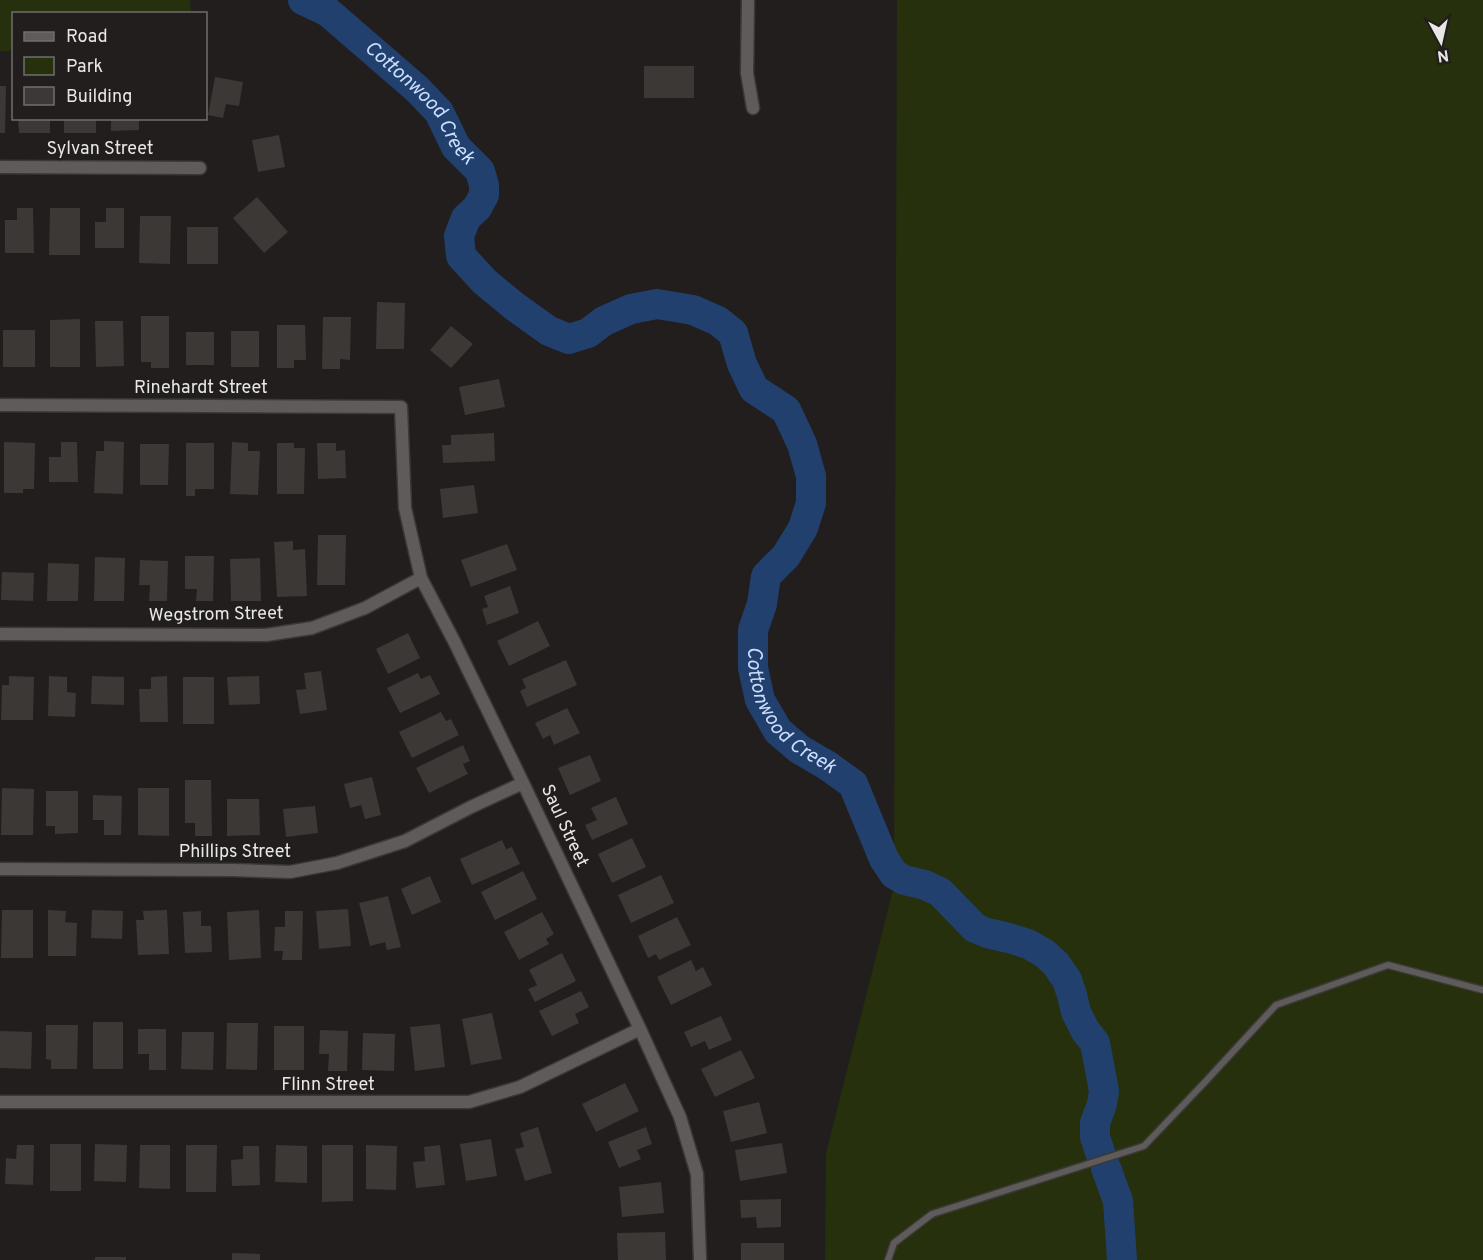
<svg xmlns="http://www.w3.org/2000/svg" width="1483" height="1260" viewBox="0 0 1483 1260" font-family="Overpass,sans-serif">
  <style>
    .green { fill: #27300c }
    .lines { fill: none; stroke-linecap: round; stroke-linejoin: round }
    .river { stroke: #22406e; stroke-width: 30 }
    .building { fill: #3b3836 }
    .service-casing { stroke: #3b3938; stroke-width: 9 }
    .minor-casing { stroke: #3b3938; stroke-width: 15 }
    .service { stroke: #5f5b5a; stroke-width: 6 }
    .minor { stroke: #5f5b5a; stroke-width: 12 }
    .labels { text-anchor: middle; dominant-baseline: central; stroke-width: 4.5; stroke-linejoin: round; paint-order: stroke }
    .street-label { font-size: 18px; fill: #e9e7e6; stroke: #211e1d }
    .water-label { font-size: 20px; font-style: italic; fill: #caddfc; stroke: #211e1d }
  </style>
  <rect width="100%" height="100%" fill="#211e1d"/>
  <path class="green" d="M0,0H190L191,13L14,14L13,51H0Z
    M897,0H1483V1260H825L826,1153L894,886Z"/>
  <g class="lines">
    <g class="river">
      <path id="s1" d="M303,0L328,12L417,89L439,112L456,147L480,171L484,185V195L477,208L466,218L459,236L461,256L485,282L514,306L549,331L569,339L588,333L604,321L631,309L657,304L693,310L718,321L733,333L742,364L754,389L786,410L802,444L811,476V503L803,528L786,556L766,576L762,604L753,630V668L760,700L778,731L799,749L828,766L853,784L884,859L894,874L904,880L925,885L940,892L975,928L987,933L1009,938L1028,944L1044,953L1056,964L1067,980L1072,995L1076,1012L1085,1030L1095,1043L1104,1091L1102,1104L1095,1123V1137L1100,1152"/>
      <path d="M1106,1168L1118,1201L1122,1260"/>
    </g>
  </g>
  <path class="building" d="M644,66H694V98H644Z
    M215,77L243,82L239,106L226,104L223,118L208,115Z
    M0,86H6L5,133H0Z
    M18,118H50V133H19Z
    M64,118H96V133H64Z
    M111,118H139V130L111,131Z
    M279,135L285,167L258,172L252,140Z
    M257,197L288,232L264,253L233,218Z
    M17,208H33L34,253H5V220H17Z
    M50,208H80V255H49Z
    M106,208H124V248H95V222H106Z
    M140,216H171L170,264L139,263Z
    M187,227H218V264H187Z
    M377,302L405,303L404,349H376Z
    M141,316H169V368H151V362H141Z
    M323,317H351L350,360L340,359V369H322Z
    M80,319V367H50V320Z
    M95,321H123L124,366L96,367Z
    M277,325H305L306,360H294V368H277Z
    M451,326L473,344L451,368L430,350Z
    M3,330H35V367H3Z
    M231,331H259V367H231Z
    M186,332H214V365H186Z
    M499,379L505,407L465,415L459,387Z
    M494,433L495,461L443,463L442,445H451V435Z
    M104,441L124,442L123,494L94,493L96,451H104Z
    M4,442L35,443L34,489H23V493H4Z
    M61,442H77L78,482H49V457H61Z
    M232,442L248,443V451H260L258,495L230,494Z
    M186,443H214V489H195V496H186Z
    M277,443H294V448H305L304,494H277Z
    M317,443H336V451L345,450L346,478L318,479Z
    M140,444H169L168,485H140Z
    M474,485L478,513L443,518L440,489Z
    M318,535H346L345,585H317Z
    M293,541V550L305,549L307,596L277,597L274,542Z
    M507,544L517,570L471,587L461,560Z
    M185,556H214L213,601H196L197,589H185Z
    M95,557L125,558L124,601H94Z
    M260,558L261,601H231L230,559Z
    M140,560L168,561L167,601H149L150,585H139Z
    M48,563L79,564L78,601H47Z
    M2,572L34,573L33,601L1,600Z
    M510,586L519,613L487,625L482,609L488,607L484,596Z
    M538,621L550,646L509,666L497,641Z
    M408,633L420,658L388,674L376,649Z
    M566,660L577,685L527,707L520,691L526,688L522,679Z
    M321,671L327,710L300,714L296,690L306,689L304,673Z
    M418,673L421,679L430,675L440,694L400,713L387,688Z
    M9,676L34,677L33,720H1L2,685H9Z
    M49,676L67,677V692L76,693L75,717L48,716Z
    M92,676L124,677V705L91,704Z
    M167,676L168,722H140L139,689H151V677Z
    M259,676L260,704L229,705L227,677Z
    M183,677H214V724H183Z
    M567,708L580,733L554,745L550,735L543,739L535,723Z
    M441,712L446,721L451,719L459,735L412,758L399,732Z
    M463,745L470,761L463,764L468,774L429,793L416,768Z
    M590,755L601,781L570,795L558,768Z
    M372,777L381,815L365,819L361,805L350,808L344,784Z
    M185,780H211L212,836H195V823H185Z
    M2,788L34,789L33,835H1Z
    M138,788H169V836L138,835Z
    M46,791H78V833L55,834V826H46Z
    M93,795L122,796L121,835H104V820H93Z
    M616,797L628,824L592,840L585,825L597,820L591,808Z
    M227,799H259L260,835L227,836Z
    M315,806L318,833L286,837L283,809Z
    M632,838L646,867L612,883L598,854Z
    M502,840L506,849L512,847L520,864L472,885L460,859Z
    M523,871L537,899L495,920L481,892Z
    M661,875L674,903L631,923L618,895Z
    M430,876L441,902L412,915L401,889Z
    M388,896L401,947L387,950L385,942L370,946L359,903Z
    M348,909L351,946L319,949L316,911Z
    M2,910H33V958H1Z
    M48,910L66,911L65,922L77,923L76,956H48Z
    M92,910L123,911L122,939L91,938Z
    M167,910L169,954L138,955L136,920H144L143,911Z
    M259,910L261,958L229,960L227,912Z
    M201,911V926H211L212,952L185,953L183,912Z
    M285,911H303L302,960H282L283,951H274L275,927H285Z
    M542,912L554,934L546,939L549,944L519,960L504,932Z
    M677,917L691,945L659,960L656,954L648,958L638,936Z
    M562,953L576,981L535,1002L528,989L537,985L529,970Z
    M691,960L696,971L703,967L712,985L671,1005L657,977Z
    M581,991L589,1007L575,1014L579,1023L552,1036L539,1011Z
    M492,1013L502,1059L471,1065L462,1019Z
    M721,1016L732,1040L709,1050L705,1041L691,1047L684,1032Z
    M93,1022H123V1069H93Z
    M227,1023H258L257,1070L226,1069Z
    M440,1024L445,1067L415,1071L410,1027Z
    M46,1025H78L77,1069H51V1060L46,1059Z
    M274,1026H304V1070H274Z
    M138,1029H166V1070H149V1054H138Z
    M320,1030L348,1031L347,1071H328L329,1054H319Z
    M0,1031L32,1032L31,1069L0,1068Z
    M182,1032H214L213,1070L181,1069Z
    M363,1033L395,1034L394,1071L362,1070Z
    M741,1050L755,1078L715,1097L701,1069Z
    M625,1083L639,1111L596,1132L582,1104Z
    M759,1102L767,1133L731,1142L723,1111Z
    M538,1127L552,1173L525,1181L515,1149L524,1147L520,1133Z
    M646,1127L652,1144L637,1150L641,1159L619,1168L608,1142Z
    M491,1139L497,1176L466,1181L460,1144Z
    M782,1143L787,1173L740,1181L735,1150Z
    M50,1144H81V1191H50Z
    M95,1144L127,1145L126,1182L94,1181Z
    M17,1145H34L33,1185L5,1184L6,1158L16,1159Z
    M140,1145H170V1189L139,1188Z
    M186,1145H217L216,1192H186Z
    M276,1145L307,1146V1183L275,1182Z
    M322,1145H353V1201L322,1202Z
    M366,1145L397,1146L396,1190L366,1189Z
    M440,1145L445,1185L416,1188L413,1162L425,1161L424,1147Z
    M243,1146H259L260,1185L232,1186L231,1160L243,1159Z
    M661,1182L664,1213L622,1217L619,1187Z
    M781,1199V1227L757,1228L756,1217L741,1218L740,1200Z
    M665,1232L666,1260H618L617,1233Z
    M741,1243H784V1260H741Z
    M232,1253L260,1254V1260H232Z
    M95,1257H126V1260H95Z"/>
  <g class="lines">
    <defs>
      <path id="service" d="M888,1260L894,1243L932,1214L1144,1146L1205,1082L1276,1005L1388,965L1483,990"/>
      <path id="minor" d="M748,0L747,73L753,108
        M0,167L200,168
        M0,405L401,407L405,508L421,578L454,641L523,783L640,1029L680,1117L697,1174L700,1260
        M0,634L266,635L312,628L365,608L421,578
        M0,869L233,870L290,872L337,863L405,841L471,807L523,783
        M0,1102H469L520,1087L640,1029"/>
    </defs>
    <use href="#service" class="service-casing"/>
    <use href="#minor" class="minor-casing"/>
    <use href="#service" class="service"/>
    <use href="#minor" class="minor"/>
  </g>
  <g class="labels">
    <g class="street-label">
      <text x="100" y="149">Sylvan Street</text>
      <text x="201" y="388">Rinehardt Street</text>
      <text transform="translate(216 615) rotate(-1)">Wegstrom Street</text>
      <text transform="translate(564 826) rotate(65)">Saul Street</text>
      <text x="235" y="852">Phillips Street</text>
      <text x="328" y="1085">Flinn Street</text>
    </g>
    <g class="water-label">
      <text stroke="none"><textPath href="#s1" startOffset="158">Cottonwood Creek</textPath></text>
      <text stroke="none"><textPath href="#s1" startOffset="1095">Cottonwood Creek</textPath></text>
    </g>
  </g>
  <rect x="12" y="12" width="195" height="108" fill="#211e1d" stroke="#716e6d" stroke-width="1.5"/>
  <rect x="24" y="32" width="30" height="9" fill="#5f5b5a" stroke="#716e6d" stroke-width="1.5"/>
  <text x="66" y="42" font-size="18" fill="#e9e7e6">Road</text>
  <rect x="24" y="57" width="30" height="18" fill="#27300c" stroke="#716e6d" stroke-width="1.5"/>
  <text x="66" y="72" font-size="18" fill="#e9e7e6">Park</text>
  <rect x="24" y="87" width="30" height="18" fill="#3b3836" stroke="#716e6d" stroke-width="1.5"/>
  <text x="66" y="102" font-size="18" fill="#e9e7e6">Building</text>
  <g transform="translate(1441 42) rotate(172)" stroke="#211e1d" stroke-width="4.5" paint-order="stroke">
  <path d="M0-4.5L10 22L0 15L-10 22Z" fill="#e9e7e6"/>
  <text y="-9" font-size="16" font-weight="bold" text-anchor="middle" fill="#e9e7e6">N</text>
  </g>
</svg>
